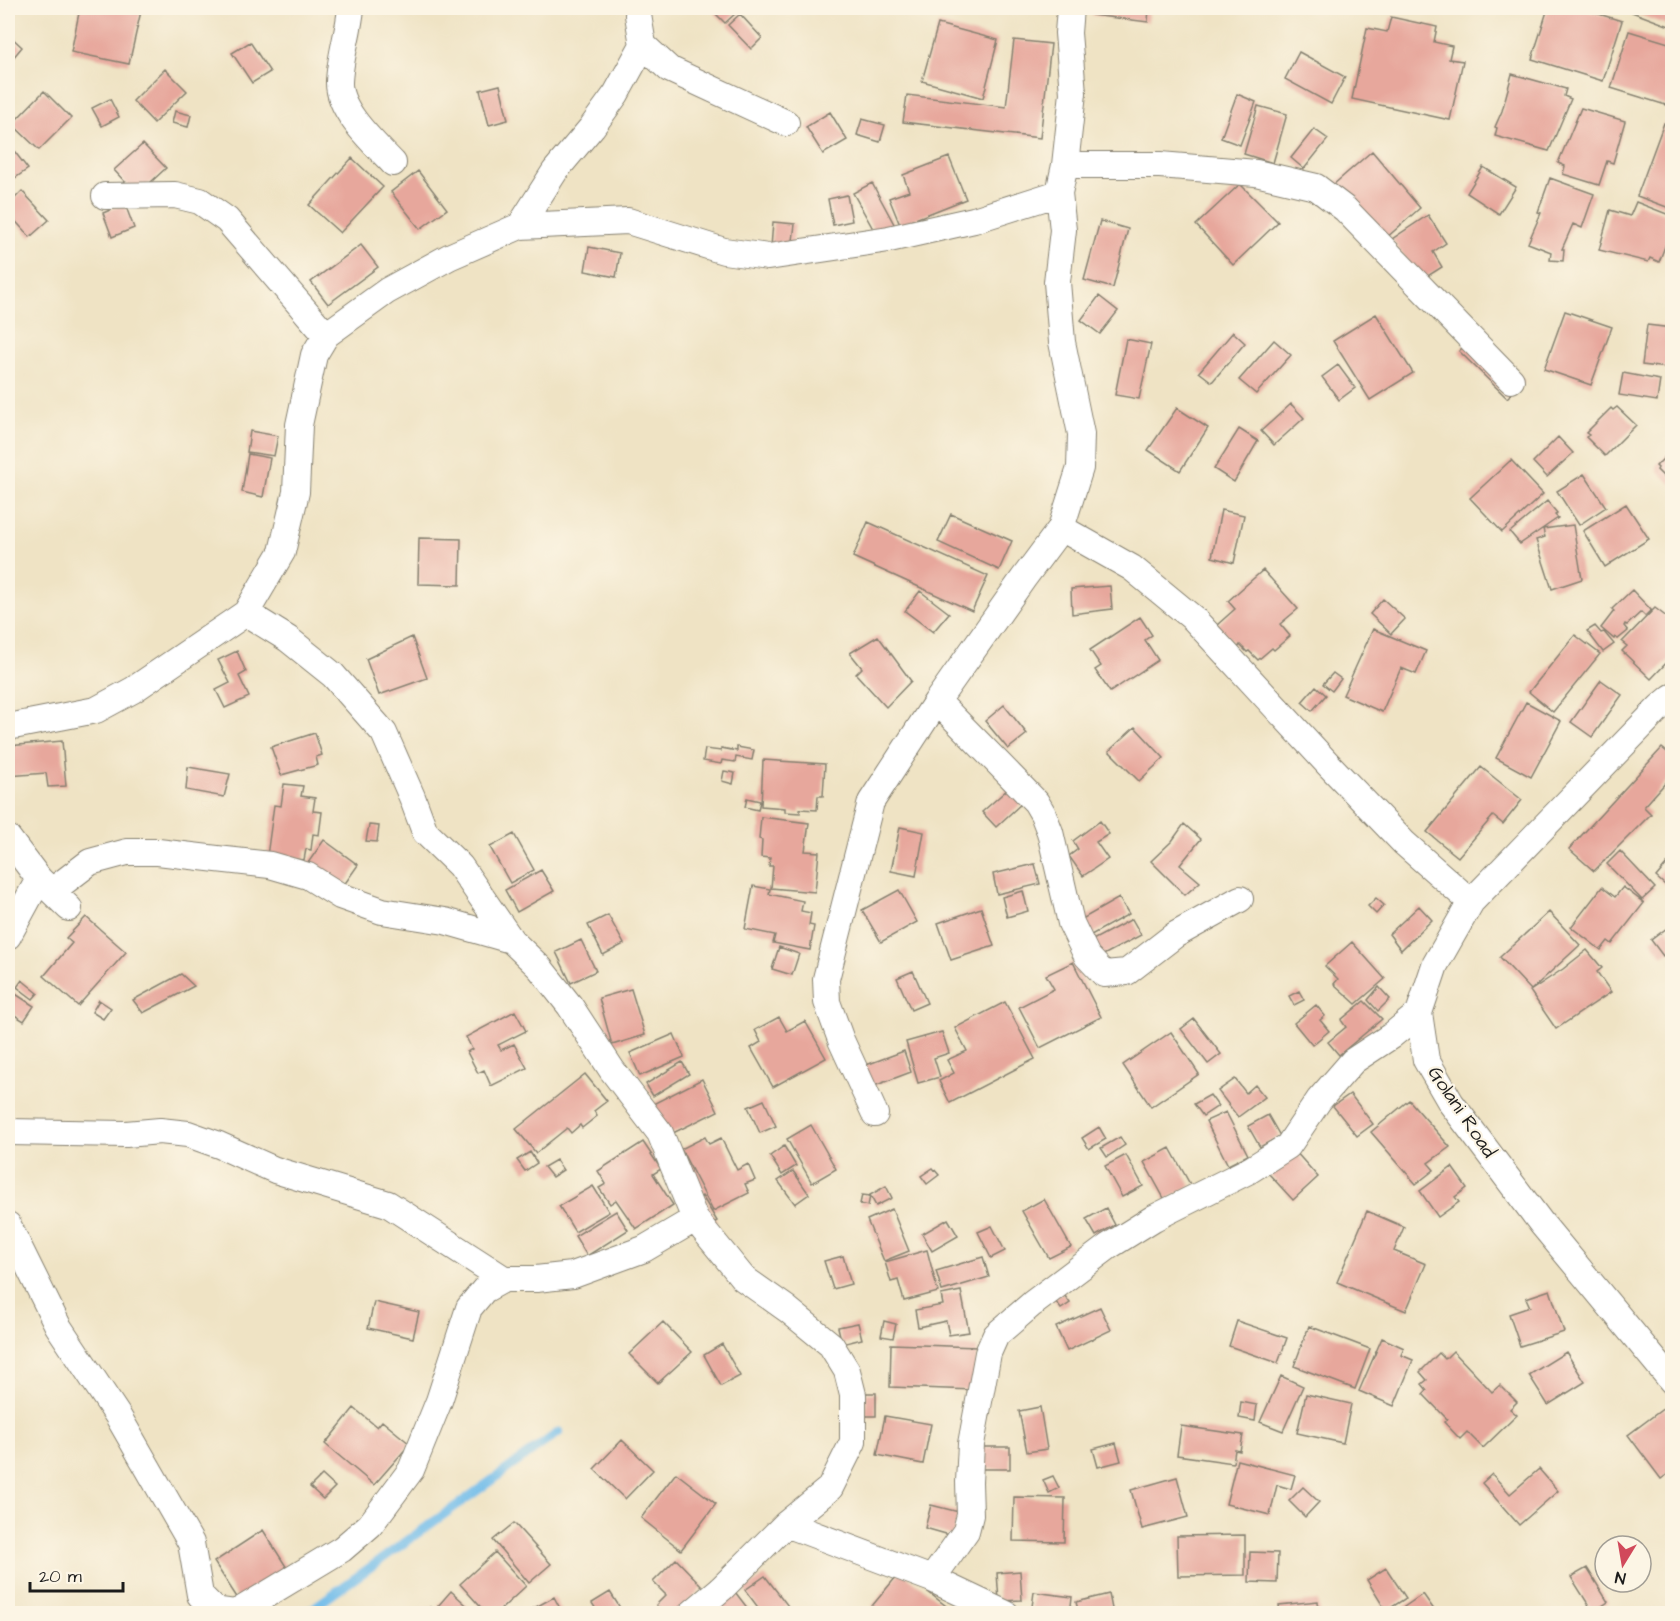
<svg xmlns="http://www.w3.org/2000/svg" width="1680" height="1621" viewBox="0 0 1680 1621" font-family="'Architects Daughter',sans-serif">
  <style>
    .lines { fill: none; stroke-linecap: round; stroke-linejoin: round }
    .stream { stroke: #70bcea; stroke-width: 9 }
    .building { fill: #e7a79c }
    .minor-casing { stroke: #868070; stroke-width: 28 }
    .minor { stroke: #fff; stroke-width: 26 }
    .labels { text-anchor: middle; dominant-baseline: central; stroke-width: 4.5; stroke-linejoin: round; paint-order: stroke }
    .street-label { font-size: 20px; fill: #1c1c1c; stroke: #fcf5e5 }
  </style>
  <rect width="100%" height="100%" fill="#fcf5e5"/>
  <filter id="ink" filterUnits="userSpaceOnUse"><feTurbulence type="fractalNoise" baseFrequency=".0167" numOctaves="2"/><feDisplacementMap in="SourceGraphic" scale="12" xChannelSelector="R" yChannelSelector="G"/><feConvolveMatrix kernelMatrix="1 2 1 2 8 2 1 2 1" color-interpolation-filters="sRGB"/></filter>
  <filter id="wash" filterUnits="userSpaceOnUse"><feTurbulence type="fractalNoise" baseFrequency=".008" numOctaves="4" result="noise"/><feDisplacementMap in="SourceGraphic" scale="24" xChannelSelector="R" yChannelSelector="G"/><feGaussianBlur stdDeviation="1.35" result="paint"/><feColorMatrix in="noise" values="0 0 0 0 0 0 0 0 0 0 0 0 0 0 0 0 0 1.4 0 .05"/><feComposite in="paint" operator="in"/></filter>
  <g filter="url(#wash)">
    <rect width="100%" height="100%" fill="#efe3c4"/>
    <g class="lines">
      <path class="stream" d="M305,1614L559,1432"/>
    </g>
    <g id="blocks">
      <path class="building" d="M80,8H125L141,11L129,64L71,52Z
        M710,8H732L737,12L725,23Z
        M1093,8H1149L1148,22L1092,15Z
        M1548,8H1579L1622,21L1603,81L1532,59Z
        M1634,8H1672V27L1632,12Z
        M740,14L762,38L751,49L728,25Z
        M1391,17L1437,27L1434,42L1452,46L1449,59L1463,61L1450,120L1352,99L1367,28L1387,32Z
        M938,24L998,40L983,98L922,81Z
        M1629,31L1672,44V107L1611,88Z
        M8,34L22,47L8,64Z
        M1014,40L1051,44L1040,138L903,122L907,95L1006,107Z
        M250,42L270,72L252,83L232,53Z
        M1299,52L1345,77L1331,104L1285,79Z
        M165,69L187,91L154,123L133,101Z
        M1512,74L1566,89L1564,96L1571,99L1549,151L1495,136L1497,128L1495,127L1502,111Z
        M500,85L508,120L489,125L480,90Z
        M44,91L71,118L39,150L12,124Z
        M1237,94L1256,102L1240,145L1221,138Z
        M110,99L119,117L102,126L92,108Z
        M1258,106L1287,114L1273,163L1244,154Z
        M1581,108L1625,121L1613,163L1607,161L1599,185L1563,174L1565,166L1558,163Z
        M175,111L191,115L188,127L172,123Z
        M830,112L847,140L823,154L806,127Z
        M862,119L885,125L880,142L857,135Z
        M1664,123L1672,126V209L1637,196Z
        M1314,129L1328,139L1304,169L1291,158Z
        M8,143L28,169L15,178L8,169Z
        M143,144L166,168L137,195L114,170Z
        M1372,151L1420,208L1385,239L1333,185Z
        M949,157L966,199L900,225L889,198L909,191L903,175Z
        M352,158L383,187L340,233L309,205Z
        M1483,167L1516,187L1499,214L1467,193Z
        M418,171L447,209L420,229L391,192Z
        M8,178L14,185L8,190Z
        M1550,178L1594,194L1582,228L1573,224L1562,249H1564L1563,261L1550,260L1551,252L1528,243L1541,213L1538,212Z
        M872,183L894,224L876,234L853,193Z
        M1240,184L1278,222L1233,265L1196,225Z
        M22,191L49,220L30,237L8,213V205Z
        M847,195L852,221L833,225L828,199Z
        M1636,202L1672,216V228L1659,262L1650,258L1648,262L1599,250L1610,210L1630,216Z
        M125,204L134,228L112,237L103,213Z
        M1428,215L1446,243L1433,252L1442,267L1420,281L1392,239Z
        M1100,221L1128,229L1113,288L1084,280Z
        M773,222L795,224L792,249L771,247Z
        M361,245L378,267L328,304L311,282Z
        M589,247L620,253L616,277L585,271Z
        M1099,296L1118,311L1100,334L1081,320Z
        M1565,311L1612,327L1591,385L1544,369Z
        M1376,314L1413,373L1370,400L1333,341Z
        M1647,325L1672,328L1667,368L1642,365Z
        M1233,332L1245,343L1212,382L1199,372Z
        M1477,334L1524,381L1507,398L1459,351Z
        M1126,339L1151,344L1139,399L1115,395Z
        M1274,340L1291,355L1256,394L1239,380Z
        M1338,365L1355,388L1339,400L1322,377Z
        M1623,373L1660,380L1657,401L1619,395Z
        M1291,404L1304,418L1274,445L1261,431Z
        M1617,407L1636,425L1605,456L1586,437L1589,435L1586,433L1611,408L1613,410Z
        M1177,408L1208,428L1180,471L1148,450Z
        M1239,429L1258,441L1234,482L1214,469Z
        M250,431L278,436L274,456L247,452Z
        M1558,437L1573,453L1547,477L1533,462Z
        M1672,450V485L1657,470L1658,468L1656,466Z
        M248,454L270,458L263,497L242,492Z
        M1511,460L1543,494L1502,532L1470,498Z
        M1584,474L1606,507L1579,525L1557,491Z
        M1547,501L1557,513L1555,515L1558,518L1520,544L1510,532Z
        M1626,504L1649,539L1605,567L1583,531Z
        M1221,510L1244,515L1234,563L1212,557Z
        M951,514L1012,541L999,570L938,542Z
        M868,522L988,576L972,611L853,557Z
        M1573,525L1582,579L1552,589L1536,540L1545,537L1543,529Z
        M419,538L461,539L460,585L418,584Z
        M1263,570L1298,609L1280,624L1290,636L1274,650L1272,648L1258,660L1249,651L1247,652L1240,645L1238,648L1217,625L1235,609L1228,601Z
        M1110,586L1112,609L1072,614L1071,589Z
        M1632,590L1651,610L1645,616L1641,612L1627,625L1625,624L1624,626L1628,631L1618,639L1615,637L1614,639L1601,628L1614,611L1612,609Z
        M920,591L949,613L933,632L905,611Z
        M1383,599L1405,619L1391,634L1370,614Z
        M1655,608L1672,621V657L1651,679L1622,651L1627,646L1622,642Z
        M1140,617L1152,635L1145,640L1158,660L1110,692L1095,670L1101,666L1090,650Z
        M1595,626L1601,633L1604,632L1614,644L1603,652L1587,631Z
        M1373,629L1426,651L1416,674L1401,668L1382,712L1343,695Z
        M1575,635L1600,654L1553,712L1529,692Z
        M878,636L911,681L886,707L856,674L862,668L850,653Z
        M412,637L427,678L379,695L366,659Z
        M237,651L246,672L239,676L249,697L225,708L216,690L230,683L218,660Z
        M1333,673L1341,679L1332,691L1323,684Z
        M1601,680L1622,695L1592,737L1571,722Z
        M1316,686L1326,695L1312,711L1302,702Z
        M1526,702L1561,721L1531,777L1496,758Z
        M1004,705L1027,734L1008,749L985,721Z
        M1135,727L1164,758L1139,781L1109,751Z
        M315,733L322,755L316,757L318,765L281,775L271,747Z
        M62,741L66,786L48,787L46,773L8,776V746Z
        M737,747L754,750L752,760L736,757L735,762L722,760L721,764L703,761L705,749L721,751V748L737,751Z
        M1662,748L1672,756V785L1668,780L1644,807L1651,814L1594,871L1569,849Z
        M763,760L825,764L823,796H818L817,810L800,809V813L785,812V808L761,806Z
        M188,767L230,774L224,797L186,790Z
        M1481,767L1522,800L1503,824L1493,816L1458,857L1427,832Z
        M724,771L735,773L733,784L722,781Z
        M284,784L303,786L301,796L315,798L313,811L322,812L319,835L313,834L311,850L306,849L304,860L267,856L274,805L281,806Z
        M1009,788L1022,803L996,827L982,812Z
        M747,798L760,801L758,810L745,807Z
        M761,817L809,823L805,851L819,852L815,892L771,888L773,866H769L770,858L761,857L762,840L759,839Z
        M1100,821L1109,834L1096,842L1108,859L1083,876L1069,856L1078,849L1073,841Z
        M1184,824L1201,839L1180,865L1200,882L1185,895L1151,861L1172,841Z
        M369,825L379,826L377,842L366,841Z
        M900,827L924,832L916,876L891,871Z
        M514,834L534,870L510,883L490,847Z
        M324,840L358,865L337,895L303,870Z
        M1620,851L1655,888L1642,900L1607,864Z
        M1672,858V891L1656,877Z
        M1035,864L1040,884L997,894L993,874Z
        M541,870L554,891L517,912L505,890Z
        M753,886L770,889L769,894L803,901L801,911L811,913L809,925L814,926L810,950L773,943L775,935L745,929Z
        M1602,887L1615,897L1623,887L1644,903L1612,944L1608,941L1601,950L1571,927Z
        M899,890L917,922L881,942L862,910Z
        M1023,891L1028,911L1007,917L1002,897Z
        M1119,898L1129,914L1084,939L1075,923Z
        M1376,898L1384,905L1376,914L1368,906Z
        M1419,906L1432,920L1401,950L1389,934Z
        M981,908L994,946L951,960L938,923Z
        M1549,912L1580,945L1531,990L1500,957Z
        M608,915L624,944L603,955L588,925Z
        M86,917L126,952L78,1006L44,976L72,943L66,938Z
        M1132,919L1141,935L1096,959L1087,943Z
        M1667,928L1672,935V949L1663,956L1651,940Z
        M581,940L596,971L571,983L556,952Z
        M1352,942L1385,979L1356,1004L1334,984L1338,979L1325,966Z
        M779,947L799,954L792,975L772,969Z
        M1587,950L1602,968L1597,972L1611,992L1556,1029L1530,991L1563,969Z
        M1073,962L1101,1017L1040,1048L1019,1007L1054,989L1046,975Z
        M913,971L927,1003L911,1010L897,978Z
        M181,974L194,986L143,1013L133,1000Z
        M22,980L38,993L33,999L17,987Z
        M1379,987L1390,999L1378,1011L1368,1000Z
        M8,989L34,1006L24,1021L8,1011Z
        M631,989L645,1035L612,1045L599,998Z
        M1299,991L1304,1000L1294,1005L1289,996Z
        M99,1000L111,1008L103,1019L92,1012Z
        M1364,1001L1382,1019L1339,1055L1328,1042L1346,1027L1341,1020Z
        M1005,1002L1035,1059L950,1103L939,1081L954,1073L947,1060L967,1051L955,1028Z
        M1316,1005L1325,1016L1320,1020L1329,1031L1312,1045L1294,1023Z
        M515,1011L526,1031L498,1045L501,1050L514,1044L527,1068L491,1086L484,1070L478,1073L467,1052L472,1049L466,1037Z
        M779,1017L787,1031L805,1021L826,1058L773,1087L751,1048L761,1042L755,1030Z
        M1194,1019L1221,1054L1208,1064L1181,1029Z
        M942,1032L949,1053L934,1058L940,1077L918,1083L906,1042Z
        M1171,1032L1199,1074L1151,1107L1123,1065Z
        M674,1034L684,1057L640,1076L630,1053Z
        M904,1051L911,1072L866,1089L858,1068Z
        M682,1062L689,1074L653,1096L646,1084Z
        M585,1074L607,1101L594,1111L597,1116L582,1128L580,1125L571,1133L567,1128L536,1153L516,1129Z
        M702,1079L718,1111L667,1136L651,1105Z
        M1235,1079L1246,1093L1255,1085L1265,1097L1238,1117L1218,1091Z
        M1350,1094L1373,1124L1357,1136L1333,1106Z
        M1210,1095L1218,1106L1203,1116L1194,1104Z
        M764,1100L776,1126L760,1133L748,1107Z
        M1409,1100L1450,1147L1428,1163L1434,1170L1416,1184L1371,1132Z
        M1226,1112L1248,1155L1228,1165L1206,1121Z
        M1268,1115L1280,1136L1260,1147L1248,1126Z
        M811,1125L836,1169L812,1183L787,1139Z
        M1099,1127L1106,1139L1089,1149L1082,1138Z
        M705,1137L709,1144L721,1138L737,1170L748,1164L755,1180L745,1184L749,1193L713,1211L681,1149Z
        M1120,1137L1125,1145L1107,1157L1101,1148Z
        M643,1142L661,1169L653,1174L673,1205L636,1229L616,1200L610,1204L599,1188L606,1184L598,1171Z
        M784,1146L796,1166L782,1175L770,1156Z
        M1170,1148L1191,1186L1165,1200L1144,1162Z
        M1295,1151L1318,1177L1293,1200L1269,1174Z
        M530,1152L537,1163L525,1171L517,1160Z
        M1126,1155L1143,1186L1122,1197L1105,1166Z
        M556,1160L563,1170L552,1177L544,1167Z
        M1452,1167L1467,1188L1455,1197L1459,1202L1438,1217L1420,1191Z
        M933,1168L939,1175L927,1184L921,1176Z
        M793,1171L809,1194L795,1204L778,1181Z
        M593,1186L609,1212L575,1232L559,1206Z
        M886,1186L892,1198L876,1206L870,1195Z
        M862,1195L870,1196L868,1206L860,1204Z
        M702,1196L717,1221L710,1225L695,1200Z
        M1044,1199L1071,1247L1049,1258L1022,1211Z
        M1106,1208L1115,1225L1096,1236L1086,1219Z
        M892,1209L909,1251L884,1261L867,1220Z
        M616,1211L628,1230L587,1256L575,1236Z
        M1367,1211L1404,1227L1394,1251L1426,1264L1406,1311L1337,1282Z
        M948,1219L958,1236L932,1251L922,1234Z
        M992,1226L1005,1251L991,1258L978,1232Z
        M927,1250L938,1292L904,1301L898,1280L891,1282L885,1262Z
        M843,1256L851,1284L833,1289L824,1261Z
        M983,1257L989,1277L942,1291L936,1271Z
        M1550,1290L1564,1332L1520,1346L1509,1314L1530,1307L1526,1298Z
        M961,1291L969,1332L949,1335L946,1321L918,1327L915,1310L943,1305L941,1295Z
        M1062,1292L1070,1303L1061,1309L1053,1298Z
        M374,1302L419,1312L413,1338L368,1328Z
        M1100,1307L1111,1330L1067,1351L1056,1327Z
        M884,1321L896,1324L893,1338L881,1336Z
        M1237,1321L1287,1338L1278,1363L1229,1346Z
        M663,1322L692,1352L658,1383L629,1354Z
        M858,1323L862,1339L842,1344L838,1327Z
        M1309,1326L1370,1349L1355,1389L1294,1366Z
        M1382,1338L1404,1348L1401,1355L1413,1360L1394,1406L1359,1391Z
        M722,1344L740,1376L721,1386L704,1355Z
        M891,1344L977,1347L975,1390L890,1387Z
        M1453,1351L1492,1392L1500,1385L1517,1402L1510,1409L1517,1415L1483,1448L1467,1432L1460,1439L1444,1422L1447,1419L1423,1394L1427,1390L1422,1384L1427,1380L1420,1372L1439,1353L1445,1359Z
        M1566,1352L1585,1382L1548,1405L1529,1375Z
        M1281,1376L1303,1386L1283,1431L1260,1422Z
        M866,1393H876V1416H866Z
        M1306,1394L1351,1404L1343,1443L1297,1433Z
        M1241,1402L1257,1405L1255,1421L1239,1418Z
        M1040,1407L1047,1449L1027,1452L1019,1411Z
        M354,1408L377,1427L382,1421L410,1444L374,1485L325,1444Z
        M1664,1408L1672,1419V1471L1661,1479L1628,1435Z
        M885,1416L931,1424L923,1464L877,1455Z
        M1181,1426L1243,1435L1240,1451L1235,1450L1233,1463L1177,1455Z
        M622,1440L653,1470L625,1499L594,1469Z
        M1116,1443L1121,1461L1098,1467L1093,1449Z
        M980,1447H1010V1469H980Z
        M1237,1460L1295,1475L1291,1489L1277,1485L1270,1515L1226,1504Z
        M1539,1469L1558,1491L1519,1525L1482,1483L1492,1474L1510,1494Z
        M676,1473L716,1504L681,1550L641,1518Z
        M322,1475L335,1487L323,1499L310,1487Z
        M1053,1476L1059,1488L1049,1493L1043,1480Z
        M1177,1477L1188,1517L1142,1529L1131,1490Z
        M1303,1487L1319,1502L1305,1517L1289,1501Z
        M1014,1497L1065,1498L1064,1542L1013,1541Z
        M931,1505L959,1512L953,1536L925,1528Z
        M514,1523L551,1564L529,1583L493,1540Z
        M263,1530L287,1568L238,1599L214,1562Z
        M1245,1535V1575L1178,1576L1177,1536Z
        M495,1552L526,1586L496,1614H487L460,1584Z
        M1250,1552L1278,1553L1277,1583L1249,1582Z
        M676,1559L703,1587L676,1614H665L656,1605L666,1595L653,1582Z
        M1386,1568L1406,1598L1386,1611L1367,1580Z
        M1587,1568L1608,1602L1593,1612L1571,1577Z
        M901,1571L946,1606L941,1614H882L872,1606Z
        M1020,1571L1022,1600L999,1601L997,1573Z
        M765,1576L788,1606L778,1614H763L745,1590Z
        M732,1588L752,1614H698Z
        M451,1591L476,1614H446L438,1606Z
        M610,1592L624,1614H599L592,1603Z
        M1034,1592L1072,1597L1070,1614H1031Z
        M1109,1594L1113,1614H1079L1076,1602Z
        M1423,1594L1437,1614H1408L1404,1607Z
        M554,1597L563,1614H523L536,1607Z
        M1318,1601L1319,1614H1280L1279,1605Z
        M430,1607L437,1614H425Z"/>
    </g>
  </g>
  <g filter="url(#ink)">
    <use href="#blocks" fill-opacity="0" stroke="#868070" stroke-width="1.5"/>
    <g class="lines">
      <defs>
        <path id="minor" d="M351,8C349,32 340,57 339,82C338,111 375,144 393,163
          M639,8L638,15L643,45L669,69L786,123
          M1065,165H1160L1256,173L1316,187L1345,209L1511,380
          M105,196L175,195L200,201L227,220L326,335
          M520,226L555,171L592,127L616,94L643,45
          M1061,528L1132,568L1194,619L1328,764L1404,843L1471,902
          M246,613L288,639L333,675L384,733L412,797L425,832L460,866L511,940
          M1672,697L1660,707L1471,902L1435,965L1419,1013L1426,1060L1451,1103L1542,1224L1672,1381
          M937,701L998,763L1036,802L1043,814L1050,832L1071,923L1087,956L1104,974L1127,972L1175,935L1240,899
          M8,727L96,710L133,690L246,613L282,552L296,492L299,425L314,355L326,335L387,291L449,257L520,226L628,221L724,251L768,257L889,239L974,220L1059,193
          M8,838L39,879L69,908
          M52,891L90,862L127,852H158L217,859L270,865L308,876L340,896L382,911L445,921L511,940L540,968L570,1006L612,1070L660,1133L695,1219L743,1278L787,1309L831,1345L847,1371L853,1395V1442L830,1488L786,1524
          M8,936L39,879
          M875,1114L841,1040L827,1002L826,979L871,802L937,701L1023,579L1061,528L1080,468L1081,434L1062,342L1057,282L1063,230L1059,193L1065,165L1073,93L1068,33L1070,8
          M8,1132L126,1134L160,1131L188,1134L219,1145L275,1170L388,1204L504,1279
          M8,1225L58,1326L118,1416L191,1543L200,1595L215,1610L236,1613L342,1549L370,1525L411,1470L439,1401L469,1308L484,1290L504,1279H536L573,1275L644,1249L695,1219
          M932,1579L966,1531L970,1515L969,1482L971,1444L988,1353L996,1335L1032,1304L1109,1246L1154,1218L1250,1170L1288,1146L1319,1100L1353,1061L1391,1036L1419,1013
          M691,1614L722,1588L786,1524L932,1579L1006,1614"/>
      </defs>
      <use href="#minor" class="minor-casing"/>
      <use href="#minor" class="minor"/>
    </g>
  </g>
  <g class="labels">
    <g class="street-label">
      <text transform="translate(1462 1112) rotate(56)">Golani Road</text>
    </g>
  </g>
  <rect width="1680" height="1621" fill="none" stroke="#fcf5e5" stroke-width="30"/>
  <g transform="translate(1623 1564) rotate(191)"><circle r="28" fill="#fcf5e5" stroke="#a29e95" stroke-width="1.5"/>
  <path d="M0-4.5L10 22L0 15L-10 22Z" fill="#d1495b"/>
  <text y="-9" font-size="16" font-weight="bold" text-anchor="middle" fill="#1c1c1c">N</text>
  </g>
  <path d="M30 1582v9h93v-9" fill="none" stroke="#1c1c1c" stroke-width="3"/>
  <text x="39" y="1582" font-size="18" fill="#1c1c1c" stroke="#fcf5e5" stroke-width="4.5" paint-order="stroke">20 m</text>
</svg>
